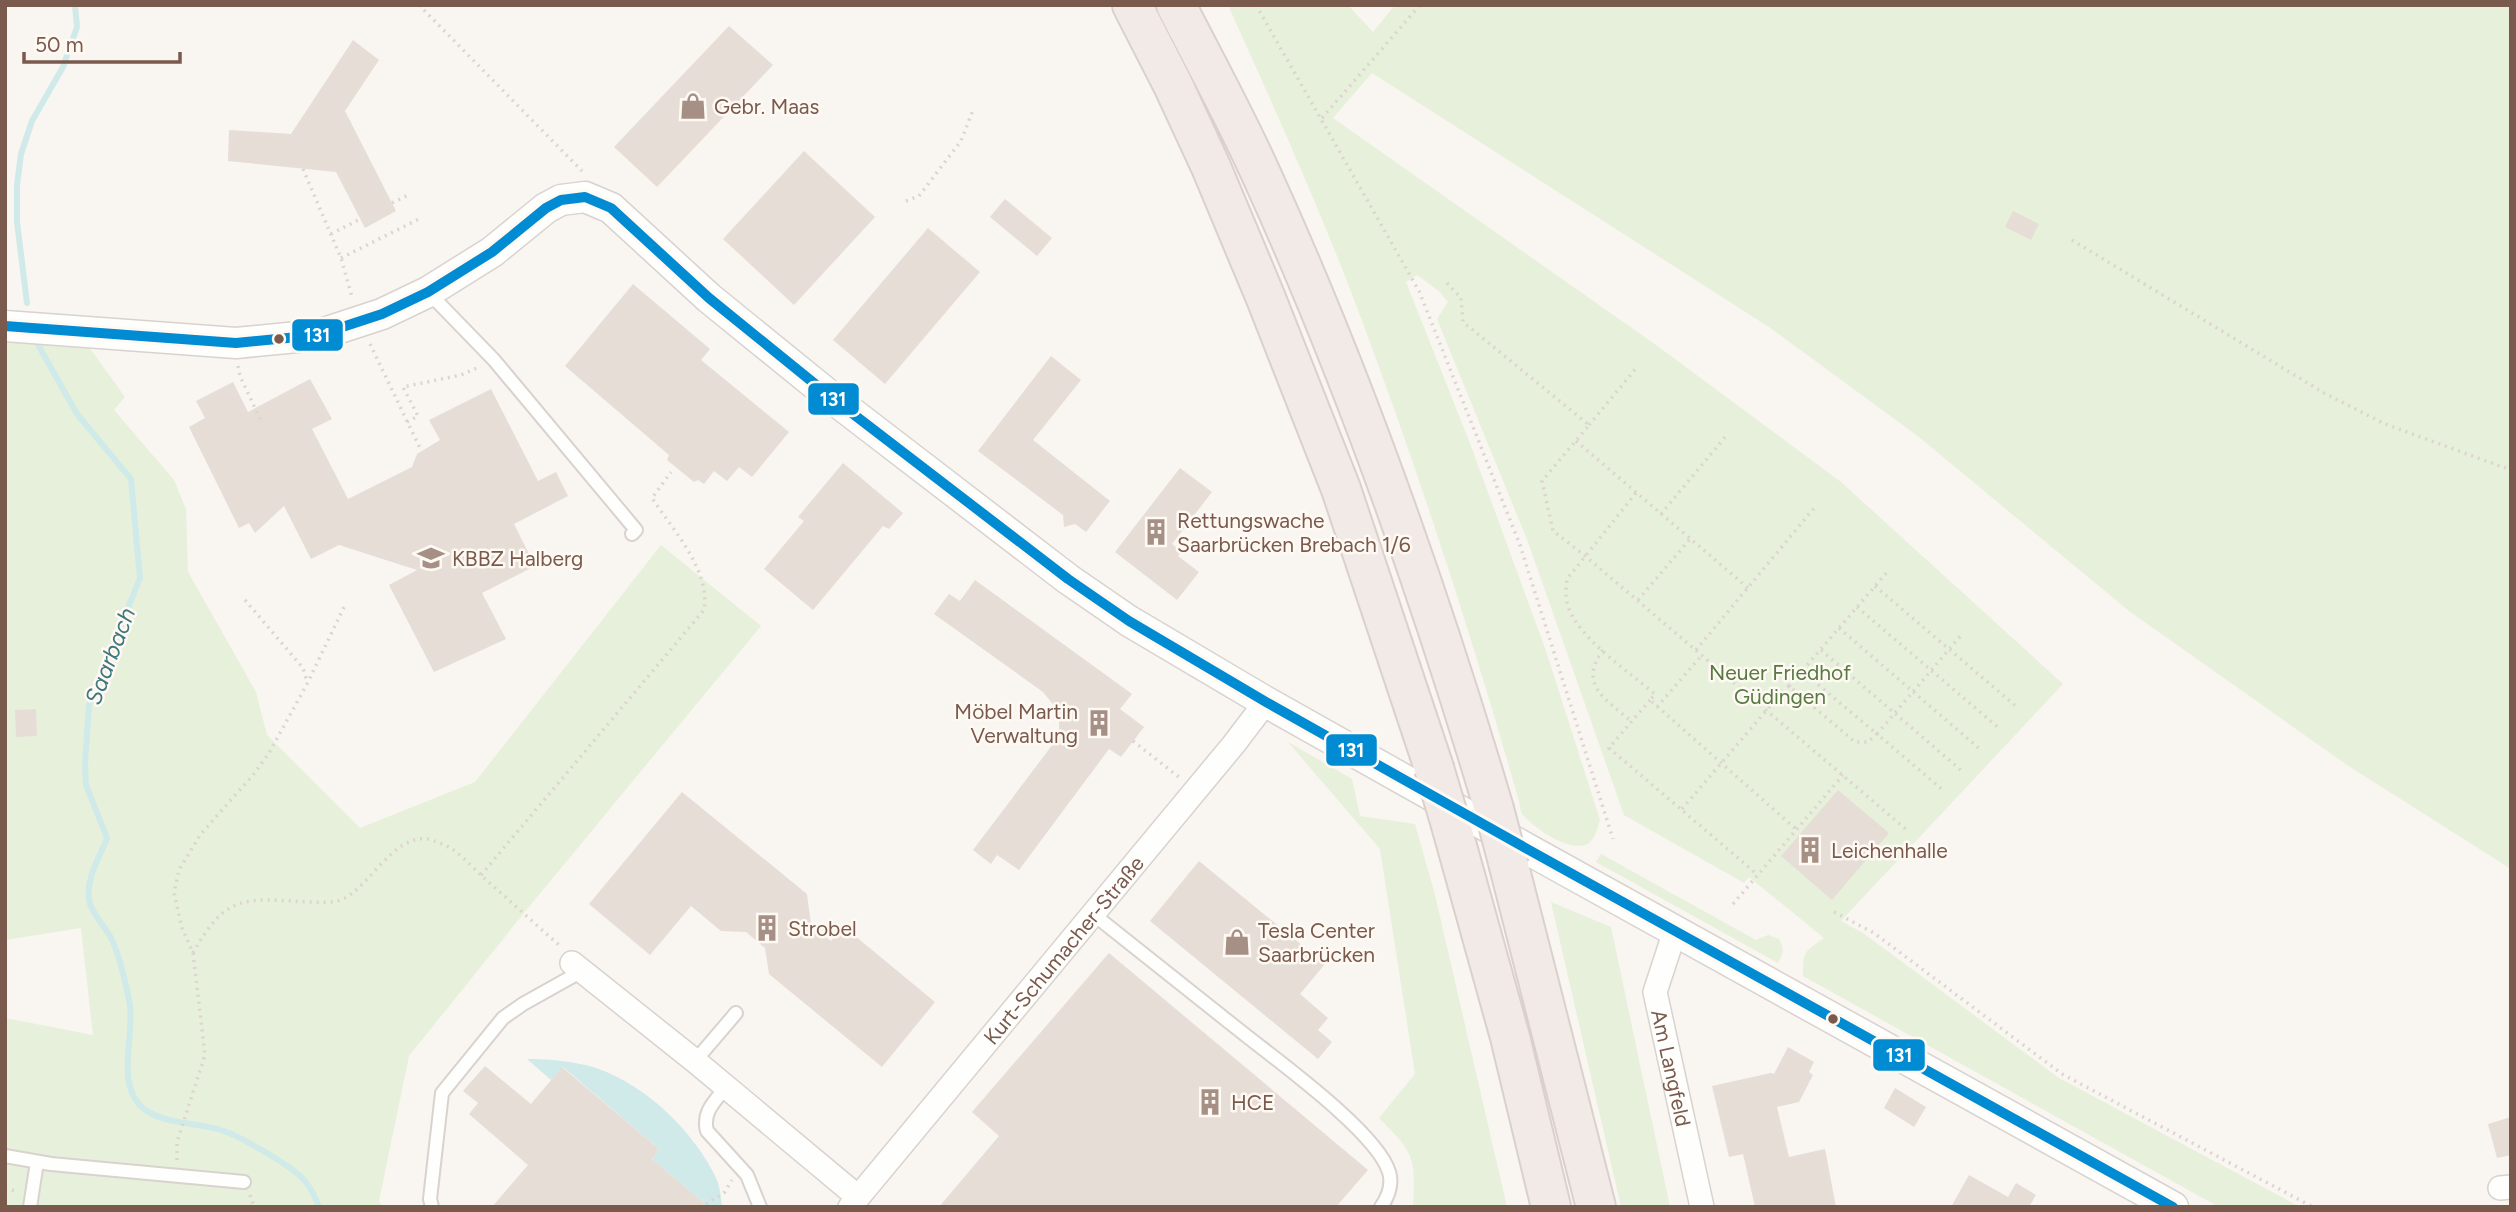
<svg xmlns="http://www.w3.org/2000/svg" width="2516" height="1212" viewBox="0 0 2516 1212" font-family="Figtree,sans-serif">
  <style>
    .green { fill: #e7f0da }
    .water { fill: #d0eaea }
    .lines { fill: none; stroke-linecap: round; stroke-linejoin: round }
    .stream { stroke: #d0eaea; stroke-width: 6 }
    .building { fill: #e6ddd7 }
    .service-casing { stroke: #d9d2ce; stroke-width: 16 }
    .minor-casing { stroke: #d9d2ce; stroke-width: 26 }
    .tertiary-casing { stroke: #d9d2ce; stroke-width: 33 }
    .motorway-casing { stroke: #dad0cc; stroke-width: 42 }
    .path { stroke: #dcd4d0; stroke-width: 3.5; stroke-dasharray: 2 5; stroke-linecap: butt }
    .service { stroke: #fefefd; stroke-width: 12 }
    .minor { stroke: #fefefd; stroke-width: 23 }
    .tertiary { stroke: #fefefd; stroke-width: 30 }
    .motorway { stroke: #f2eae7; stroke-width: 38 }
    .motorway-bridge-casing { stroke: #dad0cc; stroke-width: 42; stroke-linecap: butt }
    .motorway-bridge { stroke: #f2eae7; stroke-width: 38 }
    .bus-1-casing { stroke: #fff9f3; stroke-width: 16 }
    .bus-1 { stroke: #008bd2; stroke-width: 10 }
    .bus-dot { fill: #7a5a4d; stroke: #fff9f3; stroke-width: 2.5 }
    .labels { text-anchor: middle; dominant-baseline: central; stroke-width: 5; stroke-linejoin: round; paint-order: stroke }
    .poi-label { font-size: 21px; fill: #7a5a4d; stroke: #fff9f3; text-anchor: start }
    .park-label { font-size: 21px; fill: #567a41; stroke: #fff9f3 }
    .street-label { font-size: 21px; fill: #7a5a4d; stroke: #fff9f3 }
    .water-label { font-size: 23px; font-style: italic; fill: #3f787e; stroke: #fff9f3 }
    .line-badge { stroke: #fff9f3; stroke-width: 2.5 }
    .badge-label { font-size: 19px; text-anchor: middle; font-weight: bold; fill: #fff }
  </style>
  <rect width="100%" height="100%" fill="#f9f5f0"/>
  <path class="green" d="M1228,5H1348L1373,32L1395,5H2511V869L2347,765L2129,611L1919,437L1769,327L1372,73L1333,118L1656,345L1841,482L2063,684L1841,921L1863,933L2059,1078L2300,1207H2219L1803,976C1803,950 1804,953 1824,938L1749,877L1744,883L1624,815L1528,542L1437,319L1448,302L1440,292L1417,275L1406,282L1471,446L1546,651L1600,820C1597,828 1596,837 1589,843C1572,855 1530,826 1521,812C1520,809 1520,805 1519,801C1471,633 1417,466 1355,302C1317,202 1272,103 1228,5Z
    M5,340L89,347L125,397L114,410L174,480L186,509L188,572L256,692L267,735L360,828L475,782L661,545L761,626L528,908L409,1056L379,1201L382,1207H5V1018L93,1035L81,928L5,940Z
    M1288,742L1352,779L1360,816L1415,824L1435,895L1507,1207H1413C1416,1157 1414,1153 1379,1118L1415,1074L1380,849Z
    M1601,854L1756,940L1768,935L1779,939C1785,949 1783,954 1778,963L1596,862Z
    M1551,902L1611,927L1670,1207H1621Z"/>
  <path class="water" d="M527,1059C550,1059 573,1061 596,1068C646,1085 695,1132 717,1180C720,1188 721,1198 722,1207H709L652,1159L659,1149L563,1067L551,1080Z"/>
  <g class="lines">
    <path class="stream" d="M27,303L17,222V185L21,154L32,121L63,67L77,27L75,5
      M36,341L77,414L131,479L140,578L89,705L85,762L86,785L107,838C100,857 86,877 89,899C90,912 106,927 112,940C119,954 128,991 130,1007C134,1039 115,1085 144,1109C164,1124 198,1123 221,1130C238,1135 292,1166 303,1179C311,1187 315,1196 319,1207"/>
  </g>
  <path class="building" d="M729,26L773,65L657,187L614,147Z
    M353,40L379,60L345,111L396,211L365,228L336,172L228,161L229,130L291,134Z
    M804,151L875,217L794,305L723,239Z
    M1005,199L1052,238L1037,256L990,217Z
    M2013,211L2039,224L2031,240L2005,227Z
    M928,228L980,272L885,384L833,340Z
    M633,284L710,349L701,360L789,432L752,477L739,467L727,481L714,471L704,484L698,480L694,482L667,460L669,455L565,366Z
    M1051,356L1081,380L1033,440L1110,501L1086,532L1075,524L1064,527L1063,515L978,451Z
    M310,379L332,419L312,429L348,499L412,467L417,454L440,440L429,420L491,389L538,481L556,472L568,496L514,524L535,566L482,593L506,639L434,672L389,585L417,570L339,545L311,559L284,506L255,533L249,523L239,528L189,427L205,418L196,401L233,382L248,412Z
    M843,463L903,513L889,529L883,526L813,610L764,569L804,521L798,517Z
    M1180,468L1212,492L1172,544L1181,551L1178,556L1199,572L1177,600L1115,552Z
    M975,580L1132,694L1120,709L1144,727L1121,757L1109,749L1019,870L997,855L991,864L973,850L1053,744L1059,730V718L1056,708L1043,692L934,614L949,594L960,601Z
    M36,709L37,736L16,737L15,710Z
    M1838,790L1889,833L1832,900L1781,856Z
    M682,792L807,894L811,925L831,941L843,926L935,1002L882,1067L769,974L765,948L746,932L721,931L691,906L650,955L589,904Z
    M1199,861L1325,964L1300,994L1328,1018L1318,1030L1332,1042L1318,1059L1150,921Z
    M1109,953L1368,1170L1336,1207H939L999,1136L972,1112Z
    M1788,1047L1814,1062L1809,1072L1813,1075L1799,1102L1777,1107L1789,1157L1825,1149L1836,1207H1755L1743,1154L1729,1157L1712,1086L1771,1073L1774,1074Z
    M485,1066L531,1104L562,1067L659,1149L652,1159L709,1207H492L528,1165L469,1114L478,1103L463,1091Z
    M1895,1088L1926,1107L1914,1127L1884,1108Z
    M2511,1117V1155L2497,1158L2488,1124Z
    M1969,1175L2008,1197L2016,1183L2036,1195L2029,1207H1951Z"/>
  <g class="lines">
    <defs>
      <path id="service" d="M429,293L494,360L636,530L632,534
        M1093,914C1142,953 1191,992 1239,1030C1275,1059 1377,1132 1389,1172C1393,1185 1388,1197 1381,1207
        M695,1061L736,1013
        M726,1087C715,1101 702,1112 707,1131L747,1175L760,1207
        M5,1156L51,1164L244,1182
        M30,1207L37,1162
        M432,1207L430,1199L442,1093L503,1018L523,1004L582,971"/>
      <g id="minor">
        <path id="s1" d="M1675,931L1655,992L1702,1207"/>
        <path d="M572,963L695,1061L858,1197"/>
        <path d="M2500,1188L2511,1187"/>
        <path id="s2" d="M850,1207L1234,744L1266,702"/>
      </g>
      <path id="tertiary" d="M5,326L236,343L318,335L382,314L428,292L492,252L546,208L561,200L585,197L611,208L709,298L831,397L1068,579L1129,621L1266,702L1529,850L2173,1207"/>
      <path id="motorway" d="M1132,5L1173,85L1211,167L1265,296L1341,489L1434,768
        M1176,5C1205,62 1236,118 1262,176C1355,380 1430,594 1494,809
        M1451,825L1510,1037L1551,1207
        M1509,866L1596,1207"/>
    </defs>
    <use href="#service" class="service-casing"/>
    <use href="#minor" class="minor-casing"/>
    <use href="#tertiary" class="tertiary-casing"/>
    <use href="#motorway" class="motorway-casing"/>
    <path class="path" d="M419,5L582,171
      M1256,5L1419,291L1520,545L1613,839
      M1322,118L1420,5
      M303,169L341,258L352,297
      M906,201L919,196L961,141L973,110
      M392,203L410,194
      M331,234L360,219
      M2072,240L2324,393L2385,424L2511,470
      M341,258L421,218
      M1447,283L1461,298L1463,322L1589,425L1542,481L1553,531L1584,555L1908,831
      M370,344L420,448
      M238,366L240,376L261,421
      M407,422L418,416L403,387L461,375L479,367
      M1589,425L1638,366
      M1576,441L1748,588
      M1636,493L1567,579C1566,588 1565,597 1568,606C1578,638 1629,672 1655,694L1650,700L1797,830
      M1661,514L1726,436
      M1875,586L2018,708
      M245,600L303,668L307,682
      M1638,600L1690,539
      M1857,607L2000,729
      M1839,628L1981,750
      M1603,650C1577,685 1607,700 1632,722
      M1696,650L1815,507
      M1821,650L1962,771
      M1802,671L1877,734L1963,633
      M1789,686L1889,570
      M1650,700L1609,748L1758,875
      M1657,707L1702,655
      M1133,741L1180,778
      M1682,809L1783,691L1789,686L1855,742H1868L1877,734L1944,791
      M481,875L704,610C711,571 673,530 652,498L671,472
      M1733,904L1843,775
      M1834,912L1874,933L2062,1074L2313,1207
      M193,953C226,894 244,898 307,902C319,902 332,904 343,899C371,885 394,834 428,839C435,841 446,845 452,849C464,857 474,869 484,878C509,900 534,923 559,945
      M177,1160V1142L205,1055L193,953L182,928L174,893L179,870L200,835L253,775L269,753L307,684L345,605
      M5,1189L17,1191
      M250,1195L254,1207
      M706,1204L724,1193L732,1180"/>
    <use href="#service" class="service"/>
    <use href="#minor" class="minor"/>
    <use href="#tertiary" class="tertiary"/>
    <use href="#motorway" class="motorway"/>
    <defs>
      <path id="motorway-bridge" d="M1434,768L1451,825
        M1494,809L1509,866"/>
    </defs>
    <use href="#motorway-bridge" class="motorway-bridge-casing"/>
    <use href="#motorway-bridge" class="motorway-bridge"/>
    <defs>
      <path id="bus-1" d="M5,326L236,343L318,335L382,314L428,292L492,252L546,208L561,200L585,197L611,208L709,298L831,397L1068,579L1129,621L1266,702L1529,850L2173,1207"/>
    </defs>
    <use href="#bus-1" class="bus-1-casing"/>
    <use href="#bus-1" class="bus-1"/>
  </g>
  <defs>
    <symbol id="shop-bare" viewBox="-9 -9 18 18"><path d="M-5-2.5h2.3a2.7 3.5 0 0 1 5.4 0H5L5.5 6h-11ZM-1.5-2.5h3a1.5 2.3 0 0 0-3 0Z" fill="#a69086" stroke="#fff9f3" stroke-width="2.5" paint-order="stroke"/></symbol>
    <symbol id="building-bare" viewBox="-9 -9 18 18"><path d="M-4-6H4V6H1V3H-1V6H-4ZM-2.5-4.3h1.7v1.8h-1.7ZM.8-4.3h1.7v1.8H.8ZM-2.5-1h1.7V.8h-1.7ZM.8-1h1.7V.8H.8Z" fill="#a69086" stroke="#fff9f3" stroke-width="2.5" paint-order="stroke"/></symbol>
    <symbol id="school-bare" viewBox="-9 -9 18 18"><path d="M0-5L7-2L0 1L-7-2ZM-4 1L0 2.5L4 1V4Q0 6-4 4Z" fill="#a69086" stroke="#fff9f3" stroke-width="2.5" paint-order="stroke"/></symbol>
  </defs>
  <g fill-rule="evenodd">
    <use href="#shop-bare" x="674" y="87" width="38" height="38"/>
    <use href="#building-bare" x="1137" y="513" width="38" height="38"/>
    <use href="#school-bare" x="412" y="539" width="38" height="38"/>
    <use href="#building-bare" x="1080" y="704" width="38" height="38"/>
    <use href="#building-bare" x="1791" y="831" width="38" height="38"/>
    <use href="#building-bare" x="748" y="909" width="38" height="38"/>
    <use href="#shop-bare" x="1218" y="923" width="38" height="38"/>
    <use href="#building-bare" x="1191" y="1083" width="38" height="38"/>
  </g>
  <g class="bus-dot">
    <circle cx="279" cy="339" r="6"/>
    <circle cx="1833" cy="1019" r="6"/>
  </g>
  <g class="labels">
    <g class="poi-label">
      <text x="714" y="106">Gebr. Maas</text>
      <text x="1177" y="520">Rettungswache<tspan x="1177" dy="24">Saarbrücken Brebach 1/6</tspan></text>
      <text x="452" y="558">KBBZ Halberg</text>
      <text x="1078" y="711" text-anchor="end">Möbel Martin<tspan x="1078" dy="24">Verwaltung</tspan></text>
      <text x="1831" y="850">Leichenhalle</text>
      <text x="788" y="928">Strobel</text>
      <text x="1258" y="930">Tesla Center<tspan x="1258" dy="24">Saarbrücken</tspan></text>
      <text x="1231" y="1102">HCE</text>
    </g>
    <g class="park-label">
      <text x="1780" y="672">Neuer Friedhof<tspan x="1780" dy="24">Güdingen</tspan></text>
    </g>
    <g class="street-label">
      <text stroke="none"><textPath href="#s2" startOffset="334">Kurt-Schumacher-Straße</textPath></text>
      <text stroke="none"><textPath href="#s1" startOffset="142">Am Langfeld</textPath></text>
    </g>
    <g class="water-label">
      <text transform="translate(110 656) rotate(-69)">Saarbach</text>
    </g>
  </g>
  <g class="line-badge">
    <rect x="291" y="318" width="53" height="34" rx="7" fill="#008bd2"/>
    <rect x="807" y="382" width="53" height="34" rx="7" fill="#008bd2"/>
    <rect x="1325" y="733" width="53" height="34" rx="7" fill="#008bd2"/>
    <rect x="1872" y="1038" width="54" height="34" rx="7" fill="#008bd2"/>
  </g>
  <g class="badge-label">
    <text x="317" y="342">131</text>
    <text x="833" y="406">131</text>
    <text x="1351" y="757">131</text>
    <text x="1899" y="1062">131</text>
  </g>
  <rect width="2516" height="1212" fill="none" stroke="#7a5a4d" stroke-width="14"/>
  <path d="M24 52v10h156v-10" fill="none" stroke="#7a5a4d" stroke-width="3.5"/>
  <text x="35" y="52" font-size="21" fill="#7a5a4d" stroke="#fff9f3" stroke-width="5" paint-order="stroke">50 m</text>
</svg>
